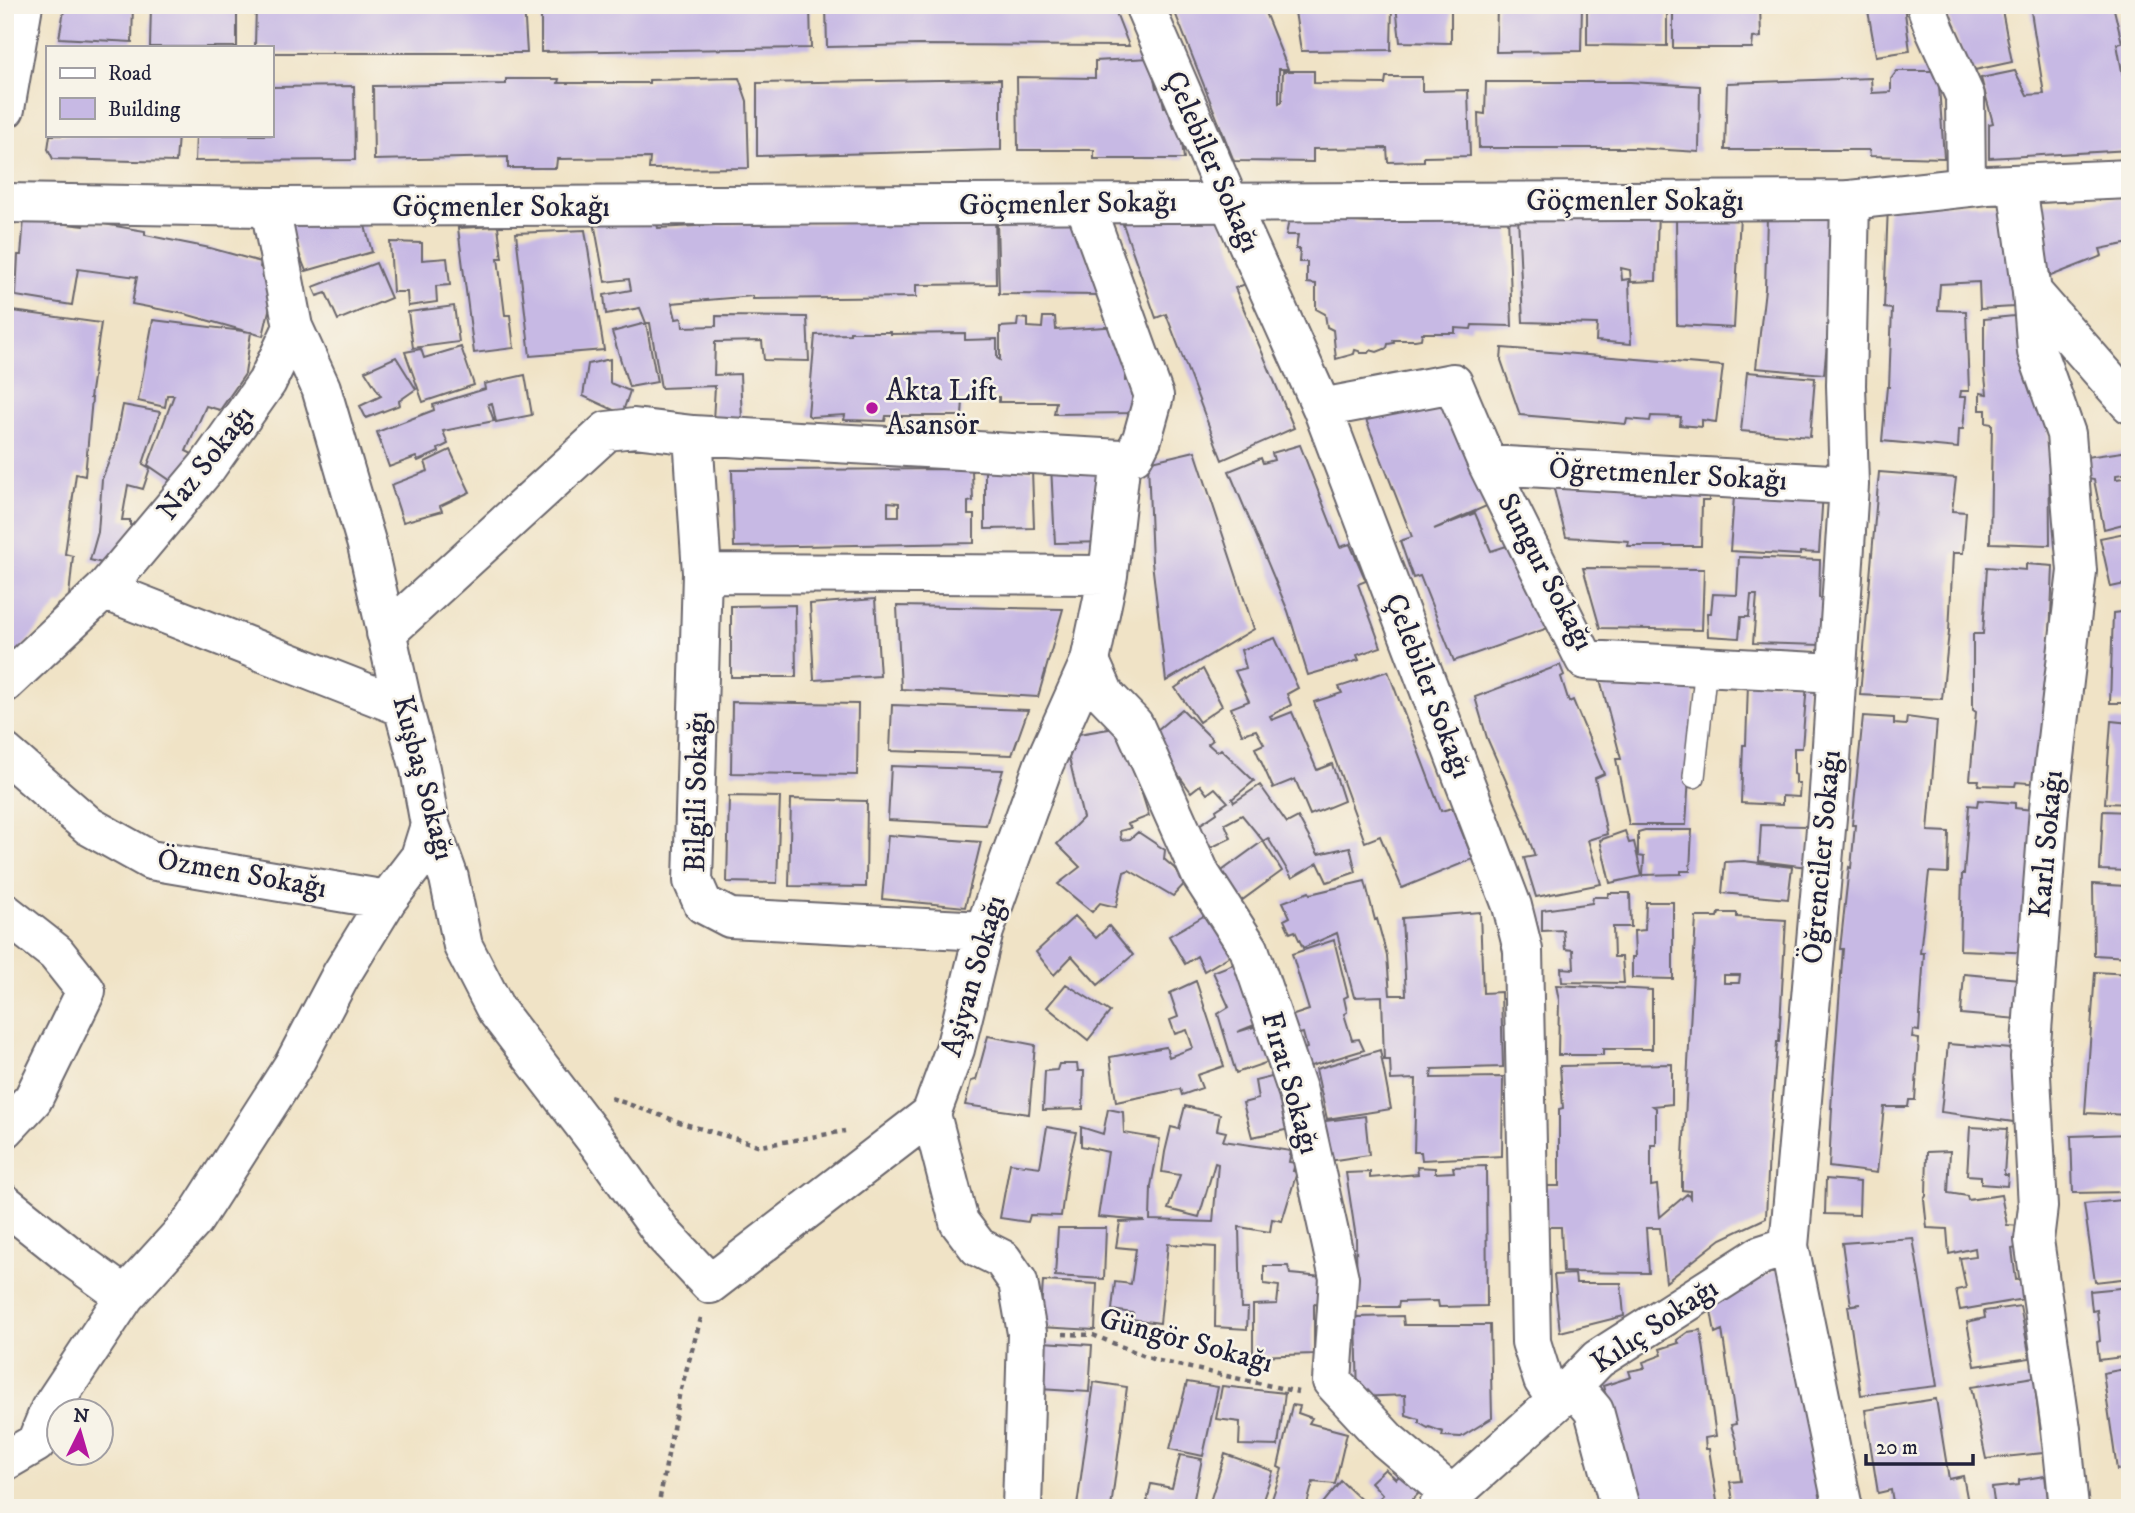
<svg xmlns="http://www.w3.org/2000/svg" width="2135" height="1513" viewBox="0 0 2135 1513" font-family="'IM FELL DW Pica',serif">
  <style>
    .building { fill: #c7b9e4; fill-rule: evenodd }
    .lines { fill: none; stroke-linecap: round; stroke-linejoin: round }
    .service-casing { stroke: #6a666c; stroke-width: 24 }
    .minor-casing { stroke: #6a666c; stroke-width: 42 }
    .tertiary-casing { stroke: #6a666c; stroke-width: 42 }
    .path { stroke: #6a666c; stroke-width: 4.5; stroke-dasharray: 5 5; stroke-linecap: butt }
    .service { stroke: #fff; stroke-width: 21 }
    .minor { stroke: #fff; stroke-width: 38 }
    .tertiary { stroke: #fff; stroke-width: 38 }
    .poi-dot { fill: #b5179e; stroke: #f7f3e8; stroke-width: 2.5 }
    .labels { text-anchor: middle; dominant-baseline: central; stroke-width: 5; stroke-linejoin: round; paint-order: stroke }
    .street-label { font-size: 30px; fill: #22223b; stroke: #f7f3e8 }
    .poi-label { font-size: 30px; fill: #22223b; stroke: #f7f3e8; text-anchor: start }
  </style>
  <rect width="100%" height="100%" fill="#f7f3e8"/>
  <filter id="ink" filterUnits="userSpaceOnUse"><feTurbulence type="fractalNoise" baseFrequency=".0143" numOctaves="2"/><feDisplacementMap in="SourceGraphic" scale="14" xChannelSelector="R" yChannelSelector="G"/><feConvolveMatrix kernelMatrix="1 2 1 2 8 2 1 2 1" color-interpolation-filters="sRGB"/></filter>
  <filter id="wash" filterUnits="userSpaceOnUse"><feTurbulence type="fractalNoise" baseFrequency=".00686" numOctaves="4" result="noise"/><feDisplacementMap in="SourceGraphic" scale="28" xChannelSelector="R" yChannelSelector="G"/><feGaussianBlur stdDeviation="1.57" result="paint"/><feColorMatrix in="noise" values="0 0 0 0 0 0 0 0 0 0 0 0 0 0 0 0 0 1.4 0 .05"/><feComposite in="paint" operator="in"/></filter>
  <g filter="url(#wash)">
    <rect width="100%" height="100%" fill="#f0e3c6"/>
    <g id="blocks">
      <path class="building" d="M65,5H133L132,42L59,38Z
        M151,5H237V47H150Z
        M256,5H524L527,53H271V47H255Z
        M541,5H810L811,48L541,52Z
        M826,5H1113L1129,46L920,45L827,47Z
        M1172,5H1262L1288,69H1279V103L1282,102L1283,71H1314V83L1385,84L1386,77H1422V91L1468,90L1470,156L1424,157V161L1388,162L1387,148L1313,149V162L1234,161Z
        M1294,5H1392L1391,50L1301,51Z
        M1396,5H1451V43L1400,42Z
        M1497,5H1582L1581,51L1496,52Z
        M1587,5H1667V46L1587,45Z
        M1673,5H1760L1761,37L1753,38L1752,48H1673Z
        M1867,5H1904L1910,51L1876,56Z
        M1943,5H2001L2012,62L1970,71Z
        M2030,5H2113L2122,43L2117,44L2126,93H2130V150L1989,158V124L1993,123L1981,78L2015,71L2027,95L2044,94Z
        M1150,58L1156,88L1160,87L1164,107H1167L1174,128L1180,127L1184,159H1094V150H1018L1017,77L1095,78V61Z
        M1897,71H1938L1944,158L1870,156L1869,150H1725L1727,83L1871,78L1872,93L1891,92V79Z
        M739,78L747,101L749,168L649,169L650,158L557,159L556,168H508V157L374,160L373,86L506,84V79H559L558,83H649V80Z
        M1001,79V150L757,156V83Z
        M1486,82H1630L1700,86L1699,152L1634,148H1479L1478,113L1485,114Z
        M354,86L355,160L195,161L196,135H271V87Z
        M50,135H178L176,162L53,159L48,149Z
        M2130,198V243L2100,249L2102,256L2051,276L2027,210L2034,203Z
        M1977,204L2002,205L2014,307L1980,309L1979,282L1940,284L1938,310L1966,311L1969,391H1961L1960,397H1966L1963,429H1959L1958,448L1882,441L1887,387H1889L1892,309L1884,308L1888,205Z
        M1217,209L1246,284L1235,288L1294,428L1222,460L1166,314L1156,318L1118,210Z
        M1658,209L1656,281L1631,282L1630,270L1621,268L1622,280L1629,279L1631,344L1596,341L1597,324L1523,322L1518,216Z
        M995,210L996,284L916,285V297L753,299V296L672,303L676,319L682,318L683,327L716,326V316L807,317L809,361L764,360L762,341L715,342L714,375L740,374L742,420L713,421L715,386L661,388L650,323H646L657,382L629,387L612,332L646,323L640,308L606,314L604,295L631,290L629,279L605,282L594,222L656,220L658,228L754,223V225L837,223Z
        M1290,215L1353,218L1354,222L1372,223L1373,220L1390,219V222H1398V219L1435,221L1508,215L1512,326L1472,325L1471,329L1455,328V333H1422L1421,339L1415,340H1393L1394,343L1388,344L1387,348L1377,352L1370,350L1368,353H1360L1359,351L1355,350L1354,354L1336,359L1333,330L1327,327L1325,314L1316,309V284L1307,283V262H1299L1300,249H1296L1298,235H1286Z
        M1676,215H1740L1734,328L1677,325Z
        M1833,216L1832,293L1824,374L1756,368L1765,289L1767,217Z
        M1073,218L1103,295L999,294L997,221Z
        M24,219L67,221V224L84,226L86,221L145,231V235L210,248L261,262L260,267L272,276L275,285L263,336L185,314L132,304L137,277L78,269L72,305L16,296L18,255H21Z
        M364,222L372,252L306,271L287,223Z
        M498,226L502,258H498L505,315H510L514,348L474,353L458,228Z
        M585,230L604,350L530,356L516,233Z
        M390,242L422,243V260L447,258L450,285L436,286L437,302L408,306L407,292H393Z
        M376,263L391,298L338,320L326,293L317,296L313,287Z
        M454,306L459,342L413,348L408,312Z
        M13,311L101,323L90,398H92L85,476L76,474L65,554L73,556L69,596L62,605L58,604L5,669V364Z
        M2014,316L2043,395L2049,425L2050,545L1990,543L1992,424L1986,423V410H1980V393L1987,394L1984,368V319Z
        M1043,317H1055L1056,330L1121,326L1125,351V381L1134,380L1131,413L1054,414L1056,402H999V397L963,400L962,416H886L885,421L844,420L845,415L811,417L808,415L815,335L850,334V332H891V334L965,333V340L997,339V358L1000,360V327L1017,326L1018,318L1028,319V327L1042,328Z
        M153,320L251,332L245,374L220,410L206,406L186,451L200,458L180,487L148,465L174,395H167L165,407L138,401Z
        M461,347L474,385L423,402L405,352L421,349L424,358Z
        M1502,348L1723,366L1716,422L1702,420V427L1680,425L1681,417L1651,416L1650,421L1627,419L1626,424L1520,415L1501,360Z
        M396,357L416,389L399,401L400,405L366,418L360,406L381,396L365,371Z
        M610,359V383L630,391L622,414L583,396L588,364Z
        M1747,372L1815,378L1810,437L1741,431Z
        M525,375L532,415L496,422L492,403L488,404L494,421L443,431L448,444L438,449L439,452L418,461L416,457L389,467L377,432L434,410L433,405L485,389L484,384Z
        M1449,390L1498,501L1434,529L1475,513L1491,551L1516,543L1551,627L1454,661L1420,576L1413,578L1400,541L1412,537L1363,412Z
        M123,405L160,412L143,464L150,468L143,489L128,485L122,520H130V525L148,530L122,568L90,560L98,532L102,479L115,446Z
        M1300,445L1340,547L1350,544L1366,581L1358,584L1381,647L1357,655L1359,660L1308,675L1288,611L1229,471L1261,458L1263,463L1274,460L1272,453Z
        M450,450L470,492L440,506L442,511L403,522L391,485L428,471L425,462Z
        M1195,451L1254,629L1166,681L1152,562L1148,462Z
        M2130,451V473L2116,475V479L2130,477V520H2126L2127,523L2104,529L2094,480L2088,479L2086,457Z
        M1108,465L1111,542L1055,543L1051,466Z
        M972,469L973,501L968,502V515H974V543L734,547L732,470ZM888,502L899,503V516H888Z
        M985,470H1032L1034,528L985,529Z
        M1879,472L1956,478L1952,511L1966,512L1963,553H1953L1949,632L1942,699L1860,695Z
        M1552,481L1709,487V501H1702L1701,546H1628L1629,541L1566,537Z
        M1735,483L1823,492L1819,553L1800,552V555L1730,551Z
        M2130,532V583L2111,587L2100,538Z
        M1739,557L1820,560L1819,598L1825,599L1822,645L1753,643L1757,595H1751L1749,617H1741L1739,638L1708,636L1707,613H1711L1713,594L1737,595Z
        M2026,564L2053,566L2050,638H2055L2043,784L2016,782L2015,786L1978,785L1979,780H1970L1976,712L1973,710V634H1983L1987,567L2026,570Z
        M1583,568L1704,569L1702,630L1600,628Z
        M875,599L880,676L814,680L810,604Z
        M795,605L796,677H731V606Z
        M897,606L1063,609L1038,697L901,689Z
        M2130,611V703H2110L2113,613Z
        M1275,638L1298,688L1287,694L1291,705L1270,716L1272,720L1292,712L1317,770L1332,764L1344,801L1310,815L1295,779L1273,788L1255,748L1264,744L1256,730L1242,734L1231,708L1249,701L1235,671L1246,668L1241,650Z
        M1560,665L1564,675L1561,677L1569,702L1573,700L1604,774L1595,778L1607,834L1588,840L1601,884L1536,897L1524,858L1535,856L1523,823L1524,822L1487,738L1475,697Z
        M1203,669L1222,706L1199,722L1175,688Z
        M1388,671L1441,811L1452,808L1473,859L1402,888L1380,836L1365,842L1314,702L1342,693L1339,687Z
        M1600,679H1695L1686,825H1629L1616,759H1621Z
        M1748,683H1807L1802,748H1794V774L1796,775V783H1800L1799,797L1782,796V805L1741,803L1743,745H1746Z
        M732,702L858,704L857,775L731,773Z
        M892,705L1028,710L1012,755L890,751Z
        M1182,709L1213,740L1208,744L1217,752L1221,749L1254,781L1232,799L1234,802L1260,785L1287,823L1298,817L1318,854L1350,847L1356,872L1327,882L1318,863L1292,878L1268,838L1263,841L1242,815L1225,824L1231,838L1202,852L1189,832L1217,813L1216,810L1228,802L1215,788L1207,794L1200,785L1191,792L1150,736Z
        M1863,716L1894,718V724L1906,725L1907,717L1937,721L1928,831L1949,832L1948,873L1929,872L1920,953H1924L1919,1031L1913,1030L1912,1038L1919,1039L1915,1100H1909L1908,1107H1884L1877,1173L1829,1167L1832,1108H1831L1843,949H1840L1849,867L1851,868L1855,825H1852Z
        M2111,721L2130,723V804L2105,803Z
        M1121,727L1149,816L1128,824L1131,828L1120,831L1121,840L1130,839L1138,832L1165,850L1164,859L1188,880L1173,896L1129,870L1124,872L1116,907L1100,903L1092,912L1058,884L1080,867L1057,844L1083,818L1069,758L1079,734Z
        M891,766L1003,770L986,825L888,820Z
        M729,796L780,797L777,883L727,882Z
        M791,799L867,801L866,887L789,886Z
        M1978,800L2015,803V808L2042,811L2037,953L1960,950L1962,874H1964L1969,805L1977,806Z
        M2103,811L2130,812V871L2100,870Z
        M1761,825L1807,826L1808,867L1759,861Z
        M1645,830H1692L1690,871H1681V874L1643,875L1644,857L1638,856V832Z
        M1625,831L1629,843L1634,842L1642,876L1610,883L1600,840Z
        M888,835L981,842L965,907L882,899Z
        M1263,841L1282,871L1241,901L1219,873Z
        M1744,861L1792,867L1788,899L1722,893L1725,862Z
        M1365,881L1375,920L1377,919L1387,956L1390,995H1406L1402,918L1480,912L1483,993L1501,992L1503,1067L1432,1069L1431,1078L1503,1077L1502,1156L1422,1160L1421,1152H1414L1416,1079L1391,1080L1390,1060H1384L1382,996L1354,997L1337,933L1303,948L1295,931L1290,933L1284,920L1290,917L1283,902L1309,892L1310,894Z
        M2093,884L2125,886L2126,892H2130V957L2094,955Z
        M1609,893H1630L1631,927H1613L1614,957H1622L1624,983L1562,982L1561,968L1574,969L1573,950L1565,949L1563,930L1542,931V910L1592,903L1593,897H1608Z
        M1646,902H1673V979L1632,978V957H1635L1634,931L1645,930Z
        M1214,910L1240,950L1204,971L1197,956L1185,964L1169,936Z
        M1719,913H1737V917L1786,920L1779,1042H1777L1769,1150L1766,1218L1721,1239L1666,1282L1660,1228H1646L1649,1273L1563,1272L1561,1227H1546L1544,1186H1559V1109L1563,1108L1560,1066L1672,1064V1104L1653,1106L1656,1108V1145H1651V1186L1657,1185L1660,1217L1687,1194L1690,1198V1191L1682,1190V1174L1696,917H1718ZM1724,975H1740L1739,983H1724Z
        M1075,916L1096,938L1109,926L1133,955L1098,985L1072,956L1054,975L1036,952Z
        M1334,940L1348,996L1344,998L1347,1012L1344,1014L1352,1040L1359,1039L1364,1050L1304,1068L1300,1051L1307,1048L1303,1033L1295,1035L1291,1016L1309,1010L1292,954Z
        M1241,961L1267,1020L1237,1032L1264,1024L1277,1059L1236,1073L1218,1014L1229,1007L1213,972Z
        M2095,972L2130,974V1115L2085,1113Z
        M1964,974L2031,980L2029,1020L1961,1014Z
        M1196,981L1224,1066L1197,1075L1202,1088L1182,1095L1180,1089L1116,1102L1110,1057L1166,1047L1169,1057L1193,1048L1187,1030L1175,1034L1170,1020L1178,1017L1170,993Z
        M1066,984L1110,1012L1088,1040L1047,1007Z
        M1556,985L1652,990V1049H1603V1055H1558L1559,1000Z
        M988,1036L1035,1045L1029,1114L965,1105L971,1081L976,1080Z
        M1948,1044L2024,1050L2014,1122L1941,1112Z
        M1380,1050L1391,1109L1327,1119L1316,1069Z
        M1059,1064H1077L1078,1071H1084L1083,1109L1043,1110L1045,1071L1057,1070Z
        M1280,1075L1290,1129L1252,1137L1243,1103L1258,1099L1255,1081Z
        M1185,1106L1220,1114L1217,1130L1226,1132L1223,1141L1291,1151L1289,1162L1295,1163L1293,1171L1297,1172L1282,1221L1272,1219L1270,1232L1239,1227L1241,1308H1248L1247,1329L1215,1327L1216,1247L1168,1244L1160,1323L1131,1319L1133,1313L1112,1310L1115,1282L1131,1284L1136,1249L1116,1247L1120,1222L1145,1221L1098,1217L1108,1152L1081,1146V1127L1103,1134L1108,1109L1123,1112L1124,1133L1160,1139L1151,1186L1150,1220L1213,1222L1218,1164L1215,1163L1199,1217L1168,1209L1180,1175L1162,1172L1165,1152L1171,1127L1179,1129Z
        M1365,1116L1369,1155L1322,1162L1318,1122Z
        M1047,1127L1076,1132L1067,1170L1061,1216L1030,1215L1028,1222L1000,1218L1010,1163L1040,1167Z
        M1970,1127L2007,1129L2004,1175H2008L2007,1186L1981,1184V1176L1967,1175Z
        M2130,1134V1192L2073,1193L2071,1136Z
        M1950,1151L1948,1193L1967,1196L1968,1200L2001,1195L2007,1225L2021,1226L2024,1246L2012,1249L2016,1280L2031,1278L2036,1297L1960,1310L1956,1290L1966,1288L1960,1258L1976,1256L1975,1248L1949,1254L1947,1229L1927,1228L1924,1199L1926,1196L1927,1152Z
        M1486,1166L1487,1306L1439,1307L1438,1301L1399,1302L1398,1307H1357L1356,1238L1346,1173L1370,1172V1178L1418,1174L1417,1167L1435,1168V1173L1454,1172L1453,1167Z
        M1826,1179L1860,1182L1859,1215L1825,1214Z
        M2130,1199V1278L2095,1282L2084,1204Z
        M1058,1228H1106L1104,1279L1055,1276Z
        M1913,1238L1937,1386L1861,1395L1848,1306L1861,1304L1851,1305L1842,1243Z
        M1789,1263L1826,1506L1734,1508L1730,1482L1741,1481L1736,1441L1731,1425L1736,1424L1722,1330L1715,1333L1710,1305Z
        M1264,1266H1288L1290,1274L1323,1277L1325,1306L1314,1304V1354L1253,1356V1305L1277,1304L1279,1286L1264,1284Z
        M1575,1274L1576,1283H1621L1624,1316L1560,1332L1554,1275Z
        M1043,1281L1097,1284L1095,1330L1040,1327Z
        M2130,1287V1356L2099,1360L2097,1342L2100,1341L2097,1310L2092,1311L2090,1291Z
        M2020,1306L2030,1358L1975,1366L1967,1322L1985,1318L1984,1311Z
        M1403,1316L1404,1325H1490L1492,1418L1461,1437L1442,1436L1443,1432L1429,1427L1428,1428L1419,1423V1419L1406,1415L1405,1395L1358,1397L1356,1317Z
        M1701,1330L1716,1436L1705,1438L1706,1449H1709L1718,1508H1634L1628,1466L1603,1386L1631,1377L1629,1371L1645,1368L1643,1362L1662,1355L1660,1349L1679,1343L1677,1340L1688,1332Z
        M1042,1342L1092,1345L1089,1392L1039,1389Z
        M2130,1368V1467L2117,1470L2103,1373Z
        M2034,1377L2043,1453L1986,1459L1971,1387Z
        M1094,1382L1127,1387L1111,1508L1077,1506Z
        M1187,1382L1218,1387L1203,1456L1170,1449Z
        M1222,1386L1285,1393L1278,1446L1239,1445L1240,1422L1216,1419Z
        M1936,1399L1949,1479L1963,1476L1969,1508H1894L1891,1490L1878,1493L1865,1410Z
        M1292,1405L1300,1406L1298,1413L1312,1418L1309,1423L1347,1433L1335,1484L1313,1482L1306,1508H1269L1282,1469L1278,1467Z
        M1225,1454L1273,1471L1260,1508H1208Z
        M1180,1455L1202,1459L1192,1508H1174L1147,1502L1151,1484L1172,1488Z
        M1385,1469L1396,1479L1406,1469L1426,1486L1409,1503L1412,1508H1319L1341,1481L1369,1507L1383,1495L1371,1482Z
        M2045,1476L2049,1508H1995L1992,1488L2019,1485V1480Z"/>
    </g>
  </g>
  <g filter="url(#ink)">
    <use href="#blocks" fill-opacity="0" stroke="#6a666c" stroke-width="2"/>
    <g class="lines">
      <defs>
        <path id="service" d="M1694,777L1706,666"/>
        <path id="minor" d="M1144,5L1229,202L1322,408L1512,906L1523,950L1531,1342L1543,1380L1557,1401
          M1926,5L1935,30L1965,96L1966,187
          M5,109L23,5
          M2017,185L2032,292L2037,352L2066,434L2077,571L2049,808L2030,1057L2038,1207L2034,1240L2061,1429L2069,1508
          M270,207L293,327L321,388L367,545L403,707L420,769L430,825L449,878L463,946L496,1010L601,1147L663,1234L710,1284L931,1114L955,1049L984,931L1044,764L1090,661L1108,575L1121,459
          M2032,292L2130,404
          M1322,408L1453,383L1488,465L1585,660L1836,673
          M693,435L702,573L693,881L703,904L730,918L984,931
          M1488,465L1849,485
          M702,573L1108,575
          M104,590L403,707
          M386,633L607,431L634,428L693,435L1121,459L1134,455L1142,439L1154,396L1085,205
          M1090,661L1105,695L1134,725L1201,875L1249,949L1298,1092L1339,1278L1332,1381L1387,1440L1452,1495
          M5,683L104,590L207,467L267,382L293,327
          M5,753L89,826L150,860L387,900
          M5,913L56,953L86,991L33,1099L5,1129
          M931,1114L959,1222L978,1247L1002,1259L1018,1282L1027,1333L1022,1508
          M5,1204L74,1259L125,1296
          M1572,1385L1594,1411L1620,1508
          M5,1461L36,1443L50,1409L125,1296L194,1220L294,1064L341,975L387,900L420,857L430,825
          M1438,1508L1557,1401L1598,1359L1761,1255L1789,1246
          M1843,1508L1789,1246L1828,806L1849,485L1846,385L1850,200"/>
        <path id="tertiary" d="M5,203L270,207L1850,200L1987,185L2130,179"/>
      </defs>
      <use href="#service" class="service-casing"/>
      <use href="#minor" class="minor-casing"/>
      <use href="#tertiary" class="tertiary-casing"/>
      <path class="path" d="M611,1098L688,1125L761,1146L845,1131
        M1063,1334L1093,1335L1155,1360L1298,1392
        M658,1508L679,1396L701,1318"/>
      <use href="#service" class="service"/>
      <use href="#minor" class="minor"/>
      <use href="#tertiary" class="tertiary"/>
    </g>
  </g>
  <circle class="poi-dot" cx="872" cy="408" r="7"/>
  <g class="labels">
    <g class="street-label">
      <text transform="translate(1212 162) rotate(66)">Çelebiler Sokağı</text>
      <text x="1635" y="201">Göçmenler Sokağı</text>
      <text transform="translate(1068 204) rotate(-1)">Göçmenler Sokağı</text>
      <text x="501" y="207">Göçmenler Sokağı</text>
      <text transform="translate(206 463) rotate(-52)">Naz Sokağı</text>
      <text transform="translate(1668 475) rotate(3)">Öğretmenler Sokağı</text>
      <text transform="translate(1545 572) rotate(62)">Sungur Sokağı</text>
      <text transform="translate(1428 686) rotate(69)">Çelebiler Sokağı</text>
      <text transform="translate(423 778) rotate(75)">Kuşbaş Sokağı</text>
      <text transform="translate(697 792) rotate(-89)">Bilgili Sokağı</text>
      <text transform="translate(2047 844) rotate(-85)">Karlı Sokağı</text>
      <text transform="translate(1822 857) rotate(-85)">Öğrenciler Sokağı</text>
      <text transform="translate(242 874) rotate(10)">Özmen Sokağı</text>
      <text transform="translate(974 976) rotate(-74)">Aşiyan Sokağı</text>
      <text transform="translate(1290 1083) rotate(74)">Fırat Sokağı</text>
      <text transform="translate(1655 1326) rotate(-34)">Kılıç Sokağı</text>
      <text transform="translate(1186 1341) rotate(15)">Güngör Sokağı</text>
    </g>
    <g class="poi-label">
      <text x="886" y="391">Akta Lift<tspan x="886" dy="34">Asansör</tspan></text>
    </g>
  </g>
  <rect width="2135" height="1513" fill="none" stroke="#f7f3e8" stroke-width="28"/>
  <rect x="46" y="46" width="228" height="91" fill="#f7f3e8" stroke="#a29fa3" stroke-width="2"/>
  <rect x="60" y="68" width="35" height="10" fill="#ffffff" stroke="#a29fa3" stroke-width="2"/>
  <text x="108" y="80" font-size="21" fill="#22223b">Road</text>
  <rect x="60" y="98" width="35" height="21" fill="#c7b9e4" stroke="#a29fa3" stroke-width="2"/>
  <text x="108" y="116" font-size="21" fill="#22223b">Building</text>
  <g transform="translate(80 1432) rotate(5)"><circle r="33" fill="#f7f3e8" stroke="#a29fa3" stroke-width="2"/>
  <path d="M0-5L12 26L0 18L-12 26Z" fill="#b5179e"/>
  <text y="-10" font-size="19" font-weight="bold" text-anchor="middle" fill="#22223b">N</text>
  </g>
  <path d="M1866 1454v10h107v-10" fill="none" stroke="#22223b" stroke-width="3.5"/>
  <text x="1876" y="1454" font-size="21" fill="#22223b" stroke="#f7f3e8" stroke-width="5" paint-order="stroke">20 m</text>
</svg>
